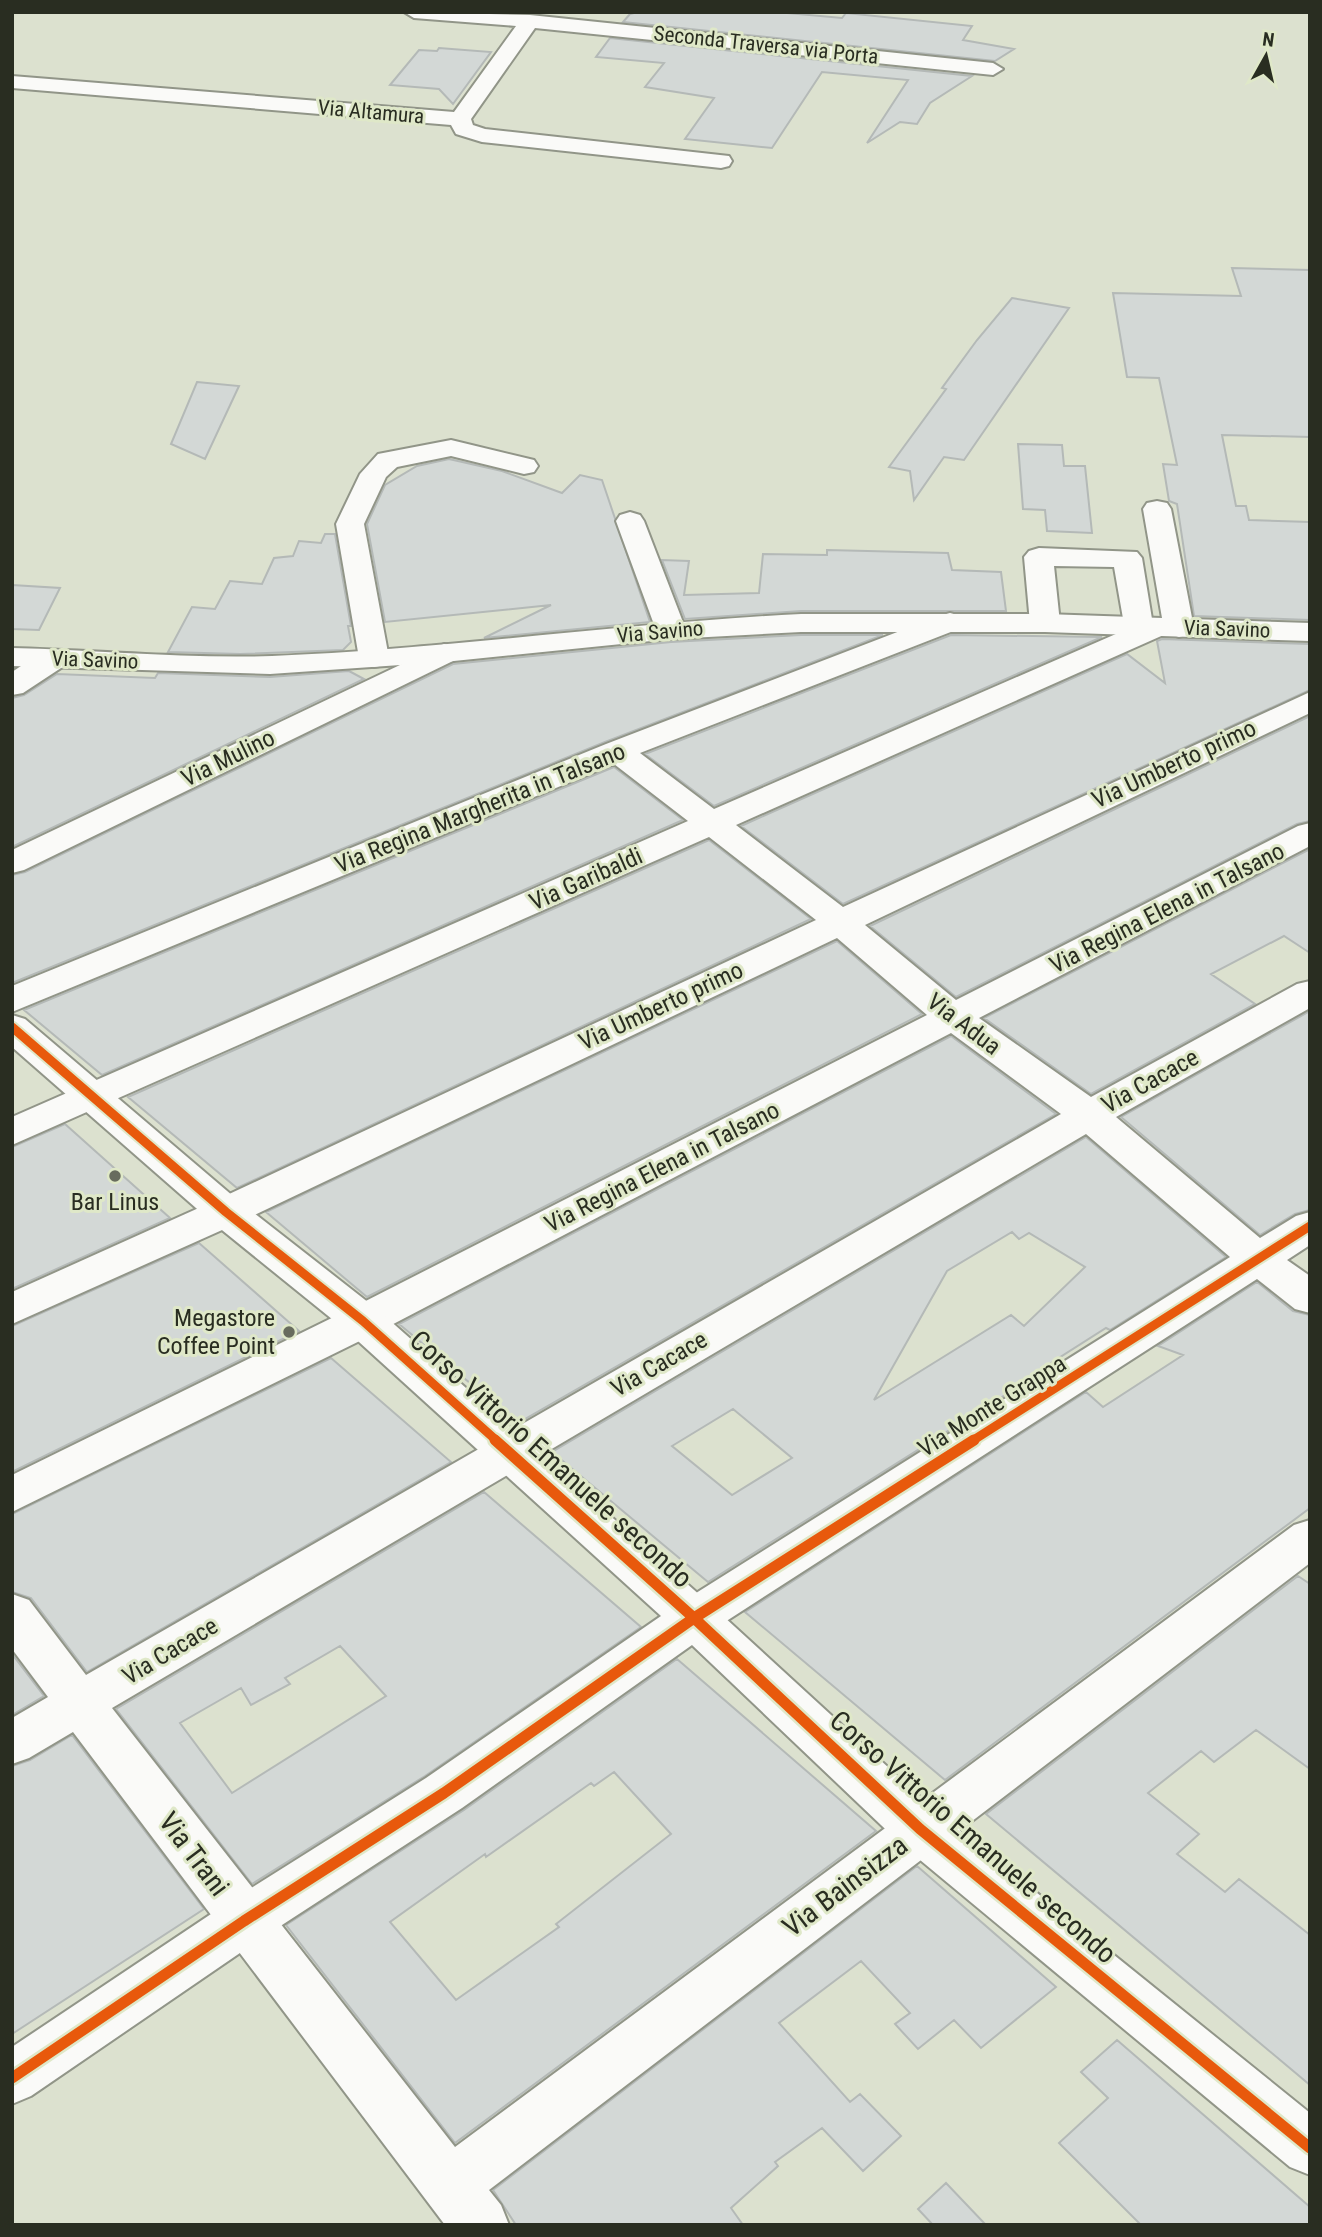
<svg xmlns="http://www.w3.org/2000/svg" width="1322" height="2237" viewBox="0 0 1322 2237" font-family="'Roboto Condensed',sans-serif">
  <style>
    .building { fill: #d3d8d6; stroke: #b4b9b7; stroke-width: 2; fill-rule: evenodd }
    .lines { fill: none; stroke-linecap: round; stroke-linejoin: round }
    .minor-casing { stroke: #919588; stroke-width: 4 }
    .tertiary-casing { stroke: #919588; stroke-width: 4 }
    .minor { fill: #fafaf8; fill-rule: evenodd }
    .tertiary { fill: #fafaf8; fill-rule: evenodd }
    .cycleway-far1-casing { stroke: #dfe8c8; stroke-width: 13 }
    .cycleway-casing { stroke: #dfe8c8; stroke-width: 16 }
    .cycleway-far1 { stroke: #e8590c; stroke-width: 9 }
    .cycleway { stroke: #e8590c; stroke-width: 11 }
    .poi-dot { fill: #686c5e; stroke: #dfe8c8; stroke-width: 2.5 }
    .labels { text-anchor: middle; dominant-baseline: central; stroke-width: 6; stroke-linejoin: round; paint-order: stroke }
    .far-street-label { font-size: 21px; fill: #292d21; stroke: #dfe8c8 }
    .street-label { font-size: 24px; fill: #292d21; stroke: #dfe8c8 }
    .poi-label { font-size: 24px; fill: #292d21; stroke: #dfe8c8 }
    .near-street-label { font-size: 28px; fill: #292d21; stroke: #dfe8c8 }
  </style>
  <rect width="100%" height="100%" fill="#dce1cf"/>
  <path class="building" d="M638,12H776L842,18L846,13L972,26L963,40L1014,49L995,61L623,22L630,14Z
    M610,38L972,76L930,103L917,124L900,122L867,143L908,80L822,72L772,148L685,139L714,98L645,87L664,63L596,57Z
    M439,48L491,52L453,104L439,89L390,85L419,50L437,51Z
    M1232,268L1310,270V437L1222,435L1236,506H1246L1249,520L1310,522V620L1194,616L1177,504L1169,501L1163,464L1177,465L1159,378L1127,377L1113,293L1241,296Z
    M1012,298L1069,308L964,460L944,457L914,500L910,471L889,467L946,389L942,388L977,340Z
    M197,382L239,386L205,459L171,444Z
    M1018,444L1062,445L1064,466H1085L1092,533L1047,531L1045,510L1023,509Z
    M449,459L502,471L562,493L580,475L602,480L650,622L484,638L551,605L385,622L367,524L385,485L417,466Z
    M325,534H335L351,626H348L351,642L343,650L240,654L168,652L192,607L215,609L230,581L262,584L274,558L293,556L299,541L321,543Z
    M827,550L948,553L952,570L1001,572L1006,611H801L685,619L662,560L689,561L684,595L759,593L763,554L827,555Z
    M12,585L60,588L39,630L12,629Z
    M801,635H883L605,742L12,983V875L25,872L453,664L671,642Z
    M951,635L1102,637L714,806L645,754Z
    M1162,639L1310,644V690L843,904L741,826L1127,654L1165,683L1157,641Z
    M349,671L364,679L12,847V698L24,695L57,674L155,678L158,673L270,677Z
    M1310,716V821L1297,824L956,997L870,926Z
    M614,767L683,820L102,1075L24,1010Z
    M709,840L811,919L237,1188L128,1097Z
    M1310,849V953L1284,936L1211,974L1255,1004L1091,1094L984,1018Z
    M837,941L922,1014L367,1297L266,1212Z
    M1310,1011V1210L1295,1214L1260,1235L1121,1117Z
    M951,1036L1056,1114L518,1423L399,1324Z
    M65,1124L170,1218L12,1289V1147Z
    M1086,1137L1226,1257L1110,1330L1106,1328L1051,1363L1053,1365L708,1582L552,1452ZM1012,1232L1019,1239L1029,1233L1085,1267L1024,1326L1011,1315L874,1400L947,1271ZM733,1409L792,1458L732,1495L672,1446Z
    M199,1243L299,1331L12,1472V1326Z
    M1257,1282L1293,1311L1310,1315V1508L945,1780L745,1612L1086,1392L1103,1407L1183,1355L1158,1346Z
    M331,1358L451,1462L87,1672L31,1598L12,1592V1514Z
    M484,1492L641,1627L425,1776L252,1884L116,1709ZM340,1646L386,1696L232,1793L180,1723L241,1688L251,1705L290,1684L285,1678Z
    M1298,1576L1310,1584V1769L1256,1730L1214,1762L1201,1751L1148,1793L1199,1834L1177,1854L1225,1892L1239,1879L1310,1935V2085L986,1814Z
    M12,1654L44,1696L12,1715Z
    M677,1659L876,1831L455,2143L286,1925L464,1810ZM614,1772L671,1834L556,1924L559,1927L456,2000L390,1922L485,1854L486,1857L591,1783L594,1786Z
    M72,1735L204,1909L12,2034V1766L30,1760Z
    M917,1866L1056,1987L981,2048L954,2020L918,2049L895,2024L910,2013L861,1961L779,2023L850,2102L860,2094L901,2136L863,2171L822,2128L775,2162L778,2166L731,2208L743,2225H516L493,2190Z
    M1117,2040L1310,2207V2225H1141L1059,2143L1108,2098L1081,2072Z
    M946,2183L986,2225H933L918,2209Z"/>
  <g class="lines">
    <defs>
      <path id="minor" d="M404,12L530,15L993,63L1003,69L993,75L535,28L471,119L473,125L485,129L729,156L732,161L729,166L721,168L482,142L456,134L451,125L12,88V76L454,112L516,26L414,18Z
        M451,440L534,460L538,466L534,472L524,474L451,456L397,467L386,477L364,524L389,658L385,665L374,667L363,665L359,658L336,524L360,474L378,454Z
        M1157,501L1167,503L1171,509L1194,628L1190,634L1179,637L1168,633L736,825L843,907L1310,692V713L865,925L956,1000L1298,826L1310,823V846L979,1018L1091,1097L1297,984L1310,981V1008L1116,1117L1260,1238L1296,1216L1310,1212V1245L1287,1260L1310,1276V1313L1295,1309L1257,1279L711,1631L694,1637L677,1631L671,1618L677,1605L1230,1257L1086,1134L112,1708L455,2147L1294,1525L1310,1520V1563L489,2190L501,2205L509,2225H445L73,1732L29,1758L12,1764V1718L48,1697L12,1649V1594L29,1600L86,1675L1061,1114L951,1033L378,1332L12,1512V1475L348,1310L927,1015L837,938L240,1222L12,1324V1292L212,1202L816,920L709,837L12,1145V1117L688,821L614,764L12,1012V986L606,744L939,616L950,613L961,616L965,622L961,628L640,753L714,809L1125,630L1114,567L1054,566L1060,623L1056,629L1045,632L1034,629L1030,623L1024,557L1029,551L1039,548L1137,552L1142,558L1152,619L1162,618L1143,509L1147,503Z
        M630,512L640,515L644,521L686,630L682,636L671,639L660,636L656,630L616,521L620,515Z
        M444,644L455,646L459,653L455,660L24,870L12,873V850Z
        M53,650L64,652L68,659L64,666L23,693L12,695V672L42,652Z"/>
      <path id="tertiary" d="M801,614H1045L1310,623V641L1045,632H801L671,639L444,662L270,674L12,666V648C97,650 189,659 272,656C449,649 624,623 801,614Z
        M12,1015L25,1019L240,1202L378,1310L711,1605L938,1813L1310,2113V2175L1290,2167L902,1845L692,1645L462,1808L262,1938L31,2096L12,2104V2047L226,1904L426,1778L661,1616L348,1332L212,1222L12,1047Z"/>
    </defs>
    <use href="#minor" class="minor-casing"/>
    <use href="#tertiary" class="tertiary-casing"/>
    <use href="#minor" class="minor"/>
    <use href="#tertiary" class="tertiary"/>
    <defs>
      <path id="cycleway-far1" d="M12,1027L226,1212L363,1321L497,1441
        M972,1441L1310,1226"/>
      <path id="cycleway" d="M495,1440L694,1618L920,1829L1310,2148
        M12,2078L244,1921L444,1793L694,1618L974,1440"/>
    </defs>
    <use href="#cycleway-far1" class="cycleway-far1-casing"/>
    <use href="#cycleway" class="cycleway-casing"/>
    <use href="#cycleway-far1" class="cycleway-far1"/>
    <use href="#cycleway" class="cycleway"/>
  </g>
  <g class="poi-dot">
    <circle cx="115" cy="1176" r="7"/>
    <circle cx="289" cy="1332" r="7"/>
  </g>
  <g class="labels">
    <g class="far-street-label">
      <text transform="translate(766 45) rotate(6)">Seconda Traversa via Porta</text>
      <text transform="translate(371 112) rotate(5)">Via Altamura</text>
      <text transform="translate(1227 629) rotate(2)">Via Savino</text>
      <text transform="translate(660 632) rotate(-5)">Via Savino</text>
      <text transform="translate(95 660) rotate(2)">Via Savino</text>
    </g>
    <g class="street-label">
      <text transform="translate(228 758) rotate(-26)">Via Mulino</text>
      <text transform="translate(1174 764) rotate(-25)">Via Umberto primo</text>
      <text transform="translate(480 808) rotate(-22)">Via Regina Margherita in Talsano</text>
      <text transform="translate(586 879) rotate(-24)">Via Garibaldi</text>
      <text transform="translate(1167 908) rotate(-27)">Via Regina Elena in Talsano</text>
      <text transform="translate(661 1006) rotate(-25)">Via Umberto primo</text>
      <text transform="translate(964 1024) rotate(37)">Via Adua</text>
      <text transform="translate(1150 1081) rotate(-29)">Via Cacace</text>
      <text transform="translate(662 1167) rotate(-27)">Via Regina Elena in Talsano</text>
      <text transform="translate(659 1364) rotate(-30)">Via Cacace</text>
      <text transform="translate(992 1406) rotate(-32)">Via Monte Grappa</text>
      <text transform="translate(170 1651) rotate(-31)">Via Cacace</text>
    </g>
    <g class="poi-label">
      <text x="115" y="1202">Bar Linus</text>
      <text x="275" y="1318" text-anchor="end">Megastore<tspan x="275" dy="28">Coffee Point</tspan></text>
    </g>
    <g class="near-street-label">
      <text transform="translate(551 1459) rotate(42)">Corso Vittorio Emanuele secondo</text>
      <text transform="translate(973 1837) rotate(41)">Corso Vittorio Emanuele secondo</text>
      <text transform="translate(194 1854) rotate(53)">Via Trani</text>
      <text transform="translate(845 1886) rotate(-37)">Via Bainsizza</text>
    </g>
  </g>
  <rect width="1322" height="2237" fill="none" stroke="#292d21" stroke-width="28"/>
  <g transform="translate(1266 56) rotate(8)" stroke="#dfe8c8" stroke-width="5" paint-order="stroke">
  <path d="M0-5L12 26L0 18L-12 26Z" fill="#292d21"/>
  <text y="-10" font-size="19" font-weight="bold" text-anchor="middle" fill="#292d21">N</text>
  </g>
</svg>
